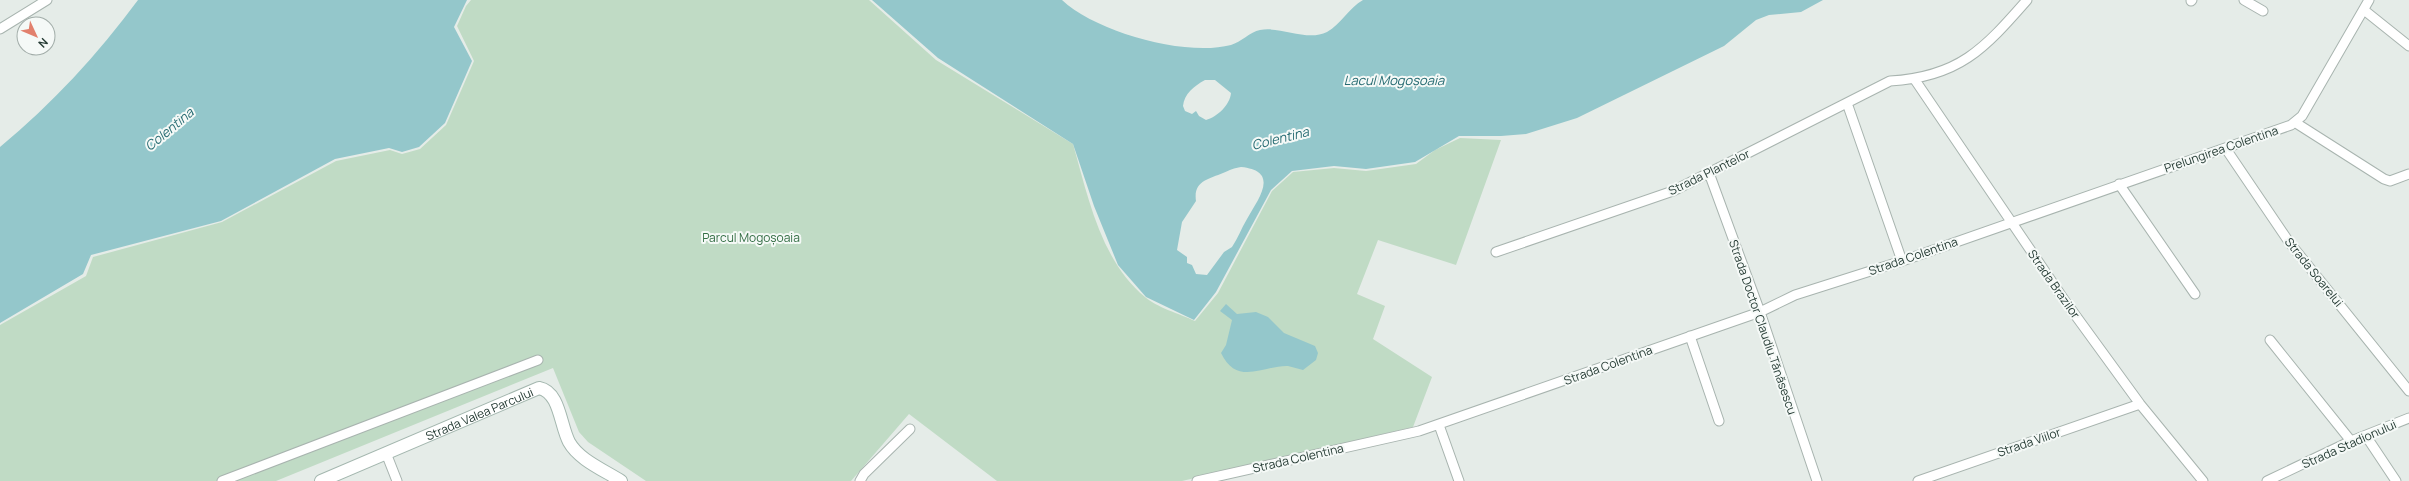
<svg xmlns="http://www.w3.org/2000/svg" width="2409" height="481" viewBox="0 0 2409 481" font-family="Manrope,sans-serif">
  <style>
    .green { fill: #c0dbc5 }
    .water { fill: #94c7cb; fill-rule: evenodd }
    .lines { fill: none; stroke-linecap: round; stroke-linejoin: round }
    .street-casing { stroke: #a8b4af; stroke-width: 11 }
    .secondary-casing { stroke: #a4b7af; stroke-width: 14 }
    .street { stroke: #fff; stroke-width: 9 }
    .secondary { stroke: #fff; stroke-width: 12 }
    .labels { text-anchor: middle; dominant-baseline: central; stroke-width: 4; stroke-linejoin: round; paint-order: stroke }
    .street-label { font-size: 12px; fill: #263c35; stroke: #f5f9f7 }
    .park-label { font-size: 12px; fill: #356f46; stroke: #f5f9f7 }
    .water-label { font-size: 13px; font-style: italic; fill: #266b72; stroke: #f5f9f7 }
  </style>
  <rect width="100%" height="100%" fill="#e5ece8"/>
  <path class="green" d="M471,0H869L936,60L1073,144C1088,197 1101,261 1145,297C1156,307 1180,314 1195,321L1218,293L1272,191L1293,172L1334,168L1366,171L1416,164L1435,150L1460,138L1501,140L1456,265L1378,240L1357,294L1385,306L1373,339L1432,377L1413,427L1182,481H997L909,414L851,481H646L588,442L579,432L553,368L276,481H0V325L86,276L93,257L222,222L336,161L390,150L402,154L420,149L446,125L474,61L457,26L466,6Z"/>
  <path class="water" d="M138,0H467L454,27L472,61L445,123L419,147L402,152L389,148L335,159L221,221L91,255L83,274L0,323V147C52,104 98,54 138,0Z
    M872,0H1062C1096,32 1185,57 1231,45C1241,42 1250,32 1260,30C1282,26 1307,42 1327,32C1341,24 1349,8 1363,0H1823L1801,12L1769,15L1756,20L1724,46L1577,118L1526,134L1501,136H1459L1415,162L1366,169L1334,166L1292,171L1271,190L1216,292L1194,320L1146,297L1118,265L1094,206L1073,144L938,58ZM1205,80H1215L1231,93C1230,105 1217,117 1206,120L1199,116L1196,111L1192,114L1185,111L1183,106C1184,94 1194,86 1205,80ZM1241,167C1281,171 1258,199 1247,219C1241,229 1238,238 1232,247L1224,252L1207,275L1196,274L1192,265L1187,263V257L1177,250L1182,222L1196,201C1193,181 1209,179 1223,173C1230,170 1234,168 1241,167Z
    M1226,304L1237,314L1256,312L1268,317L1284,333L1315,346L1318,353L1316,360L1303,370C1298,369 1293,367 1288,366C1264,365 1237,387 1221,353L1226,345L1232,320L1220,311Z"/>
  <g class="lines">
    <defs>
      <path id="street" d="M2244,0L2263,11
        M2191,1L2192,0
        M2364,10L2409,46
        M0,29L47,0
        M1915,80L2065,301L2140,404L2203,481
        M1847,103L1902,261
        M2296,123L2384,179L2390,181L2409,174
        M2226,149L2289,242L2409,391
        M1709,173L1760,312L1817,481
        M2119,184L2195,294
        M1496,252L1673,191L1890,81C1959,77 1984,49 2027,0
        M1690,336L1719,421
        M2270,340L2351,441
        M1439,425L1459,481
        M2366,436L2396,481
        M386,453L397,481
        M222,481L538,360
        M860,481L864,474L910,429
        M1197,481L1419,431L1760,312L1795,295L1902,261L2291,125L2302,116L2369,0
        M1918,481L2140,404
        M2267,481L2351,441L2409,418"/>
      <g id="secondary">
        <path id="s1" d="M321,481L539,388C560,392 560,425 569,442C579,460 604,470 621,481"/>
      </g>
    </defs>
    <use href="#street" class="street-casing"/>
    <use href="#secondary" class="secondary-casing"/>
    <use href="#street" class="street"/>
    <use href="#secondary" class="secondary"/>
  </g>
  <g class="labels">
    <g class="street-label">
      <text transform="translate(2221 149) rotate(-19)">Prelungirea Colentina</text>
      <text transform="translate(1709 172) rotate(-26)">Strada Plantelor</text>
      <text transform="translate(1913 256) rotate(-19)">Strada Colentina</text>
      <text transform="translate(2314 272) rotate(51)">Strada Soarelui</text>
      <text transform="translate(2054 284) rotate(55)">Strada Brazilor</text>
      <text transform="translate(1763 327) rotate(71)">Strada Doctor Claudiu Tănăsescu</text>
      <text transform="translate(1608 365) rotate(-20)">Strada Colentina</text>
      <text stroke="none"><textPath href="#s1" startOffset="172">Strada Valea Parcului</textPath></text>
      <text transform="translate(2029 442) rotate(-19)">Strada Viilor</text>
      <text transform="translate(2349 444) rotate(-24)">Strada Stadionului</text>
      <text transform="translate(1298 458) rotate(-13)">Strada Colentina</text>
    </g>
    <g class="park-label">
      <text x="751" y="237">Parcul Mogoșoaia</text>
    </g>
    <g class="water-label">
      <text x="1394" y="80">Lacul Mogoșoaia</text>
      <text transform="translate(169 129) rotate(-40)">Colentina</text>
      <text transform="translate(1280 138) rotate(-14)">Colentina</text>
    </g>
  </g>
  <g transform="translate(36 36) rotate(134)"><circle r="19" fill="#f5f9f7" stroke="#a2ada9"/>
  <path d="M0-3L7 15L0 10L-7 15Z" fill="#e2806d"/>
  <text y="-6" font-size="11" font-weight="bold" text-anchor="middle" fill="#263c35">N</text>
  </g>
</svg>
